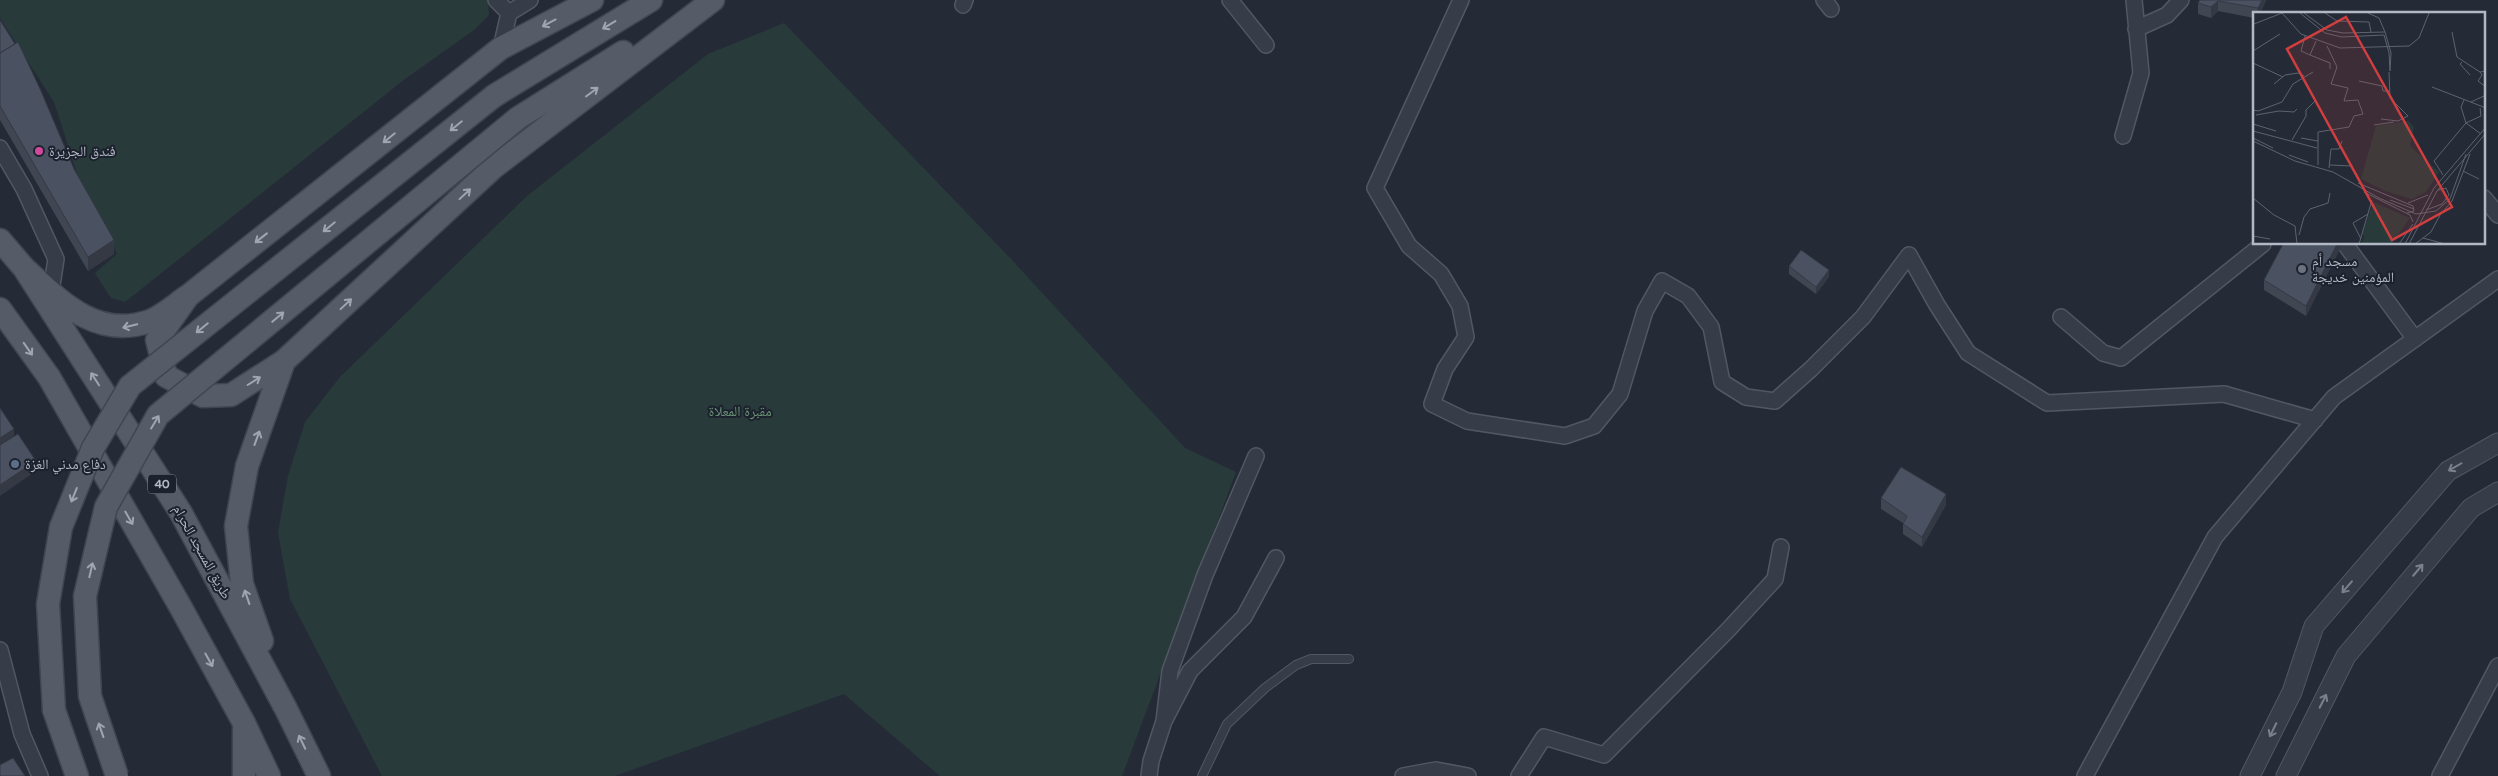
<svg xmlns="http://www.w3.org/2000/svg" width="2498" height="776" viewBox="0 0 2498 776" font-family="'Varela Round','Noto Naskh Arabic',sans-serif">
  <style>
    .green { fill: #293a3b }
    .lines { fill: none; stroke-linecap: round; stroke-linejoin: round }
    .service-casing { stroke: #525863; stroke-width: 10 }
    .minor-casing { stroke: #525863; stroke-width: 18 }
    .tertiary-casing { stroke: #525863; stroke-width: 21 }
    .primary-casing { stroke: #404651; stroke-width: 25 }
    .service { stroke: #373d48; stroke-width: 8 }
    .minor { stroke: #373d48; stroke-width: 15 }
    .tertiary { stroke: #373d48; stroke-width: 19 }
    .primary { stroke: #555c68; stroke-width: 22 }
    .primary-bridge-casing { stroke: #404651; stroke-width: 25; stroke-linecap: butt }
    .primary-bridge { stroke: #555c68; stroke-width: 22 }
    .wall { fill: #404753 }
    .shaded-wall { fill: #343944 }
    .building { fill: #4a5261; stroke: #343944 }
    .oneway { stroke: #9fa6b2 }
    .oneway2 { stroke: #7b818c }
    .hotel-dot { fill: #d1479c; stroke: #1c222d; stroke-width: 2 }
    .worship-dot { fill: #6b7280; stroke: #1c222d; stroke-width: 2 }
    .service-dot { fill: #5c6f8a; stroke: #1c222d; stroke-width: 2 }
    .labels { text-anchor: middle; dominant-baseline: central; stroke-width: 4; stroke-linejoin: round; paint-order: stroke }
    .shield { fill: #1c222d; stroke: #858b97; stroke-width: 1 }
    .shield-label { font-size: 12px; font-weight: bold; fill: #b2b8c4 }
    .poi-label { font-size: 14px; fill: #b2b8c4; stroke: #1c222d; text-anchor: start }
    .park-label { font-size: 14px; fill: #6b9376; stroke: #1c222d }
    .street-label { font-size: 14px; fill: #b2b8c4; stroke: #1c222d }
    .inset-road { fill: none; stroke: #5d636f; stroke-width: 1 }
    .view { fill: #d13e3f; fill-opacity: 0.15; stroke: #d13e3f; stroke-width: 2.5 }
    .inset-edge { fill: none; stroke: #b2b8c4; stroke-width: 2.5 }
  </style>
  <rect width="100%" height="100%" fill="#242b37"/>
  <path class="green" d="M0,0H488L489,15L474,30L405,79L125,302L111,298L95,273L117,254L104,223L83,192L54,102L0,18Z
    M784,23L1011,259L1185,448L1236,472L1122,776H940L844,694L615,776H382L290,599L278,533L288,476L305,422L340,377L527,196L708,54Z"/>
  <g class="lines">
    <defs>
      <path id="service" d="M1202,776L1227,724L1265,688L1296,665L1311,659H1349"/>
      <path id="minor" d="M496,0L509,13
        M1230,0L1266,45
        M1461,0L1375,188L1409,246L1441,274L1460,306L1466,337L1445,369L1432,404L1467,421L1565,436L1594,426L1620,394L1645,311L1662,281L1688,296L1711,327L1722,382L1746,397L1775,401L1811,369L1863,317L1909,255L1937,305L1968,353L2047,403L2224,394L2315,420
        M1824,0L1831,9
        M963,5L965,0
        M2136,29L2167,15L2181,0
        M501,48L509,13L530,0
        M2123,136L2141,73L2134,0
        M0,148L24,189L56,259L51,292
        M2484,198L2498,215
        M2345,244L2415,339
        M2061,317L2103,353L2121,358L2263,244
        M0,650L22,734L40,776
        M1164,721L1170,671L1205,575L1256,456
        M1149,776L1151,761L1164,721L1190,671L1244,617L1276,558
        M1403,776L1436,770L1468,776
        M1519,776L1544,737L1604,755L1728,630L1775,579L1781,547
        M2085,776L2215,537L2334,397L2498,279
        M2440,776L2498,666"/>
      <path id="tertiary" d="M2250,776L2292,692L2314,626L2448,471L2498,443
        M2286,776L2346,656L2471,508L2498,492"/>
      <path id="primary" d="M494,96L651,0
        M518,118L623,52
        M0,240L24,268L181,513L286,709L319,776
        M24,268C60,301 96,340 150,321C163,316 176,304 188,296L501,48L592,0
        M188,296L157,340L166,376L203,396L231,395L284,361L494,167L713,0
        M0,309L49,377L180,606L244,723L269,776
        M262,641L242,584L236,526L247,466L284,361
        M54,710L77,776
        M244,776V729"/>
    </defs>
    <use href="#service" class="service-casing"/>
    <use href="#minor" class="minor-casing"/>
    <use href="#tertiary" class="tertiary-casing"/>
    <use href="#primary" class="primary-casing"/>
    <use href="#service" class="service"/>
    <use href="#minor" class="minor"/>
    <use href="#tertiary" class="tertiary"/>
    <use href="#primary" class="primary"/>
    <defs>
      <path id="primary-bridge" d="M54,710L48,604L61,527L93,448L130,386L494,96
        M117,776L90,696L85,596L106,507L158,415L518,118"/>
    </defs>
    <use href="#primary-bridge" class="primary-bridge-casing"/>
    <use href="#primary-bridge" class="primary-bridge"/>
  </g>
  <path class="wall" d="M2200,0H2266L2260,14H2254V18L2218,11L2211,18L2198,14V3Z
    M0,20L74,169L114,254L88,271L0,120Z
    M2340,244V249L2306,316L2264,290V280Z
    M1789,266L1829,277L1816,294L1789,274Z
    M1881,498L1946,505L1922,547L1903,534V523L1881,509Z"/>
  <path class="shaded-wall" d="M2262,0H2266L2260,14H2258V8Z
    M2218,1V11L2211,18V7Z
    M114,240V254L88,271V257Z
    M2337,244H2340V249L2306,316V306Z
    M1829,270V277L1816,294V287Z
    M14,429V440L0,449V438Z
    M36,461V471L0,496V485Z
    M1946,494V505L1922,547V537Z"/>
  <path class="building" d="M2200,0H2262L2258,8L2218,1L2211,7L2198,3Z
    M0,20L15,44L0,53Z
    M18,42L41,91L74,169L114,240L88,257L0,106V53Z
    M2283,244H2337L2306,306L2264,280Z
    M1801,250L1829,270L1816,287L1789,266Z
    M0,408L14,429L0,438Z
    M18,434L36,461L0,485V445Z
    M1901,467L1946,494L1922,537L1903,524L1907,516L1881,498Z
    M13,758L25,776H0V765Z"/>
  <defs><path id="oneway-shaft" d="M-6 0H5M1.5-3L5.5 0L1.5 3" fill="none" stroke-width="1.6" stroke-linecap="round" stroke-linejoin="round" transform="scale(1.25)"/></defs>
  <g class="oneway">
    <use href="#oneway-shaft" transform="translate(549 23) rotate(152)"/>
    <use href="#oneway-shaft" transform="translate(609 25) rotate(149)"/>
    <use href="#oneway-shaft" transform="translate(592 92) rotate(-37)"/>
    <use href="#oneway-shaft" transform="translate(456 126) rotate(141)"/>
    <use href="#oneway-shaft" transform="translate(389 138) rotate(141)"/>
    <use href="#oneway-shaft" transform="translate(465 194) rotate(-43)"/>
    <use href="#oneway-shaft" transform="translate(329 227) rotate(141)"/>
    <use href="#oneway-shaft" transform="translate(261 238) rotate(142)"/>
    <use href="#oneway-shaft" transform="translate(346 304) rotate(-43)"/>
    <use href="#oneway-shaft" transform="translate(278 317) rotate(-40)"/>
    <use href="#oneway-shaft" transform="translate(130 326) rotate(167)"/>
    <use href="#oneway-shaft" transform="translate(202 328) rotate(141)"/>
    <use href="#oneway-shaft" transform="translate(28 349) rotate(55)"/>
    <use href="#oneway-shaft" transform="translate(95 379) rotate(-123)"/>
    <use href="#oneway-shaft" transform="translate(254 381) rotate(-32)"/>
    <use href="#oneway-shaft" transform="translate(155 422) rotate(-59)"/>
    <use href="#oneway-shaft" transform="translate(257 438) rotate(-70)"/>
    <use href="#oneway-shaft" transform="translate(74 495) rotate(112)"/>
    <use href="#oneway-shaft" transform="translate(129 518) rotate(60)"/>
    <use href="#oneway-shaft" transform="translate(91 570) rotate(-77)"/>
    <use href="#oneway-shaft" transform="translate(247 597) rotate(-109)"/>
    <use href="#oneway-shaft" transform="translate(209 660) rotate(61)"/>
    <use href="#oneway-shaft" transform="translate(101 730) rotate(-109)"/>
    <use href="#oneway-shaft" transform="translate(302 742) rotate(-116)"/>
  </g>
  <g class="oneway2">
    <use href="#oneway-shaft" transform="translate(2455 467) rotate(150)"/>
    <use href="#oneway-shaft" transform="translate(2418 570) rotate(-50)"/>
    <use href="#oneway-shaft" transform="translate(2347 587) rotate(131)"/>
    <use href="#oneway-shaft" transform="translate(2323 701) rotate(-63)"/>
    <use href="#oneway-shaft" transform="translate(2273 730) rotate(116)"/>
  </g>
  <circle class="hotel-dot" cx="39" cy="151" r="5"/>
  <circle class="worship-dot" cx="2302" cy="269" r="5"/>
  <circle class="service-dot" cx="15" cy="464" r="5"/>
  <g class="labels">
    <rect class="shield" x="148" y="474.5" width="28" height="19" rx="4"/>
    <g class="shield-label">
      <text x="162" y="484">40</text>
    </g>
    <g class="poi-label">
      <text x="49" y="151">فندق الجزيرة</text>
      <text x="2312" y="261">مسجد أم<tspan x="2312" dy="16">المؤمنين خديجة</tspan></text>
      <text x="25" y="464">دفاع مدني الغزة</text>
    </g>
    <g class="park-label">
      <text x="740" y="411">مقبرة المعلاة</text>
    </g>
    <g class="street-label">
      <text transform="translate(202 552) rotate(61)">طريق المسجد الحرام</text>
    </g>
  </g>
  <g transform="translate(2253 12)">
    <rect width="232" height="232" fill="#242b37"/>
    <path d="M155,109L161,115L157,134L186,160L173,180L159,187L132,179L108,167L123,114ZM120,190L157,206L138,232H107L111,227L110,220Z" fill="#293a3b"/>
    <path class="inset-road" d="M29,1L48,22L87,36L156,34L166,26L176,1M47,1L72,21L89,25L131,23L136,41L137,59M51,1L74,18L90,21L132,20L138,41L137,59M72,1L84,9L116,10L118,20M115,1L126,6L132,20M1,12L29,1M199,20L204,45L227,60L233,59M52,24L48,39L57,43L63,29M0,39L27,22M57,43L77,51V57M209,50L207,52L217,63M0,51L30,65M227,60L229,63L225,69L233,75M106,69L129,74L130,79H136M21,72L32,63L45,61L51,64M179,75L233,96M211,88L208,95L213,111L228,122M218,90L233,83M0,98L5,99L29,90L40,72L60,60M3,103L26,99L41,100L44,97M128,107L145,109L155,104L137,86L136,60M0,112L23,119M121,113L141,110M0,119L64,136M0,126L20,136M48,126L65,129M39,128L53,104V98L63,88M0,129L42,149L80,160L126,186L163,202L183,199L197,187L213,142M36,143L55,150M65,153V120L96,115L101,104L110,102L105,88L91,89L95,76L78,72L84,55L74,34M77,153L99,154M76,156L78,137H86L89,129M210,159L226,167M190,163L181,149L213,111L228,104L227,96M105,171L160,194L161,199L154,201M111,180L157,203L160,210M0,186L21,203L42,214L44,232M137,188L161,197M155,191L175,183M173,198L189,192L196,183L193,176L185,178M46,223L51,205L57,197L75,191L77,181M0,224L17,227M170,226L192,232M108,227L100,211L115,202M106,232L119,188M146,232L160,212M152,232L181,176L233,115M156,232L184,179L233,121M162,232L178,220L187,203L199,189L217,142"/>
    <path class="view" d="M93,5L199,195L139,228L34,37Z"/>
    <rect width="232" height="232" class="inset-edge"/>
  </g>
</svg>
